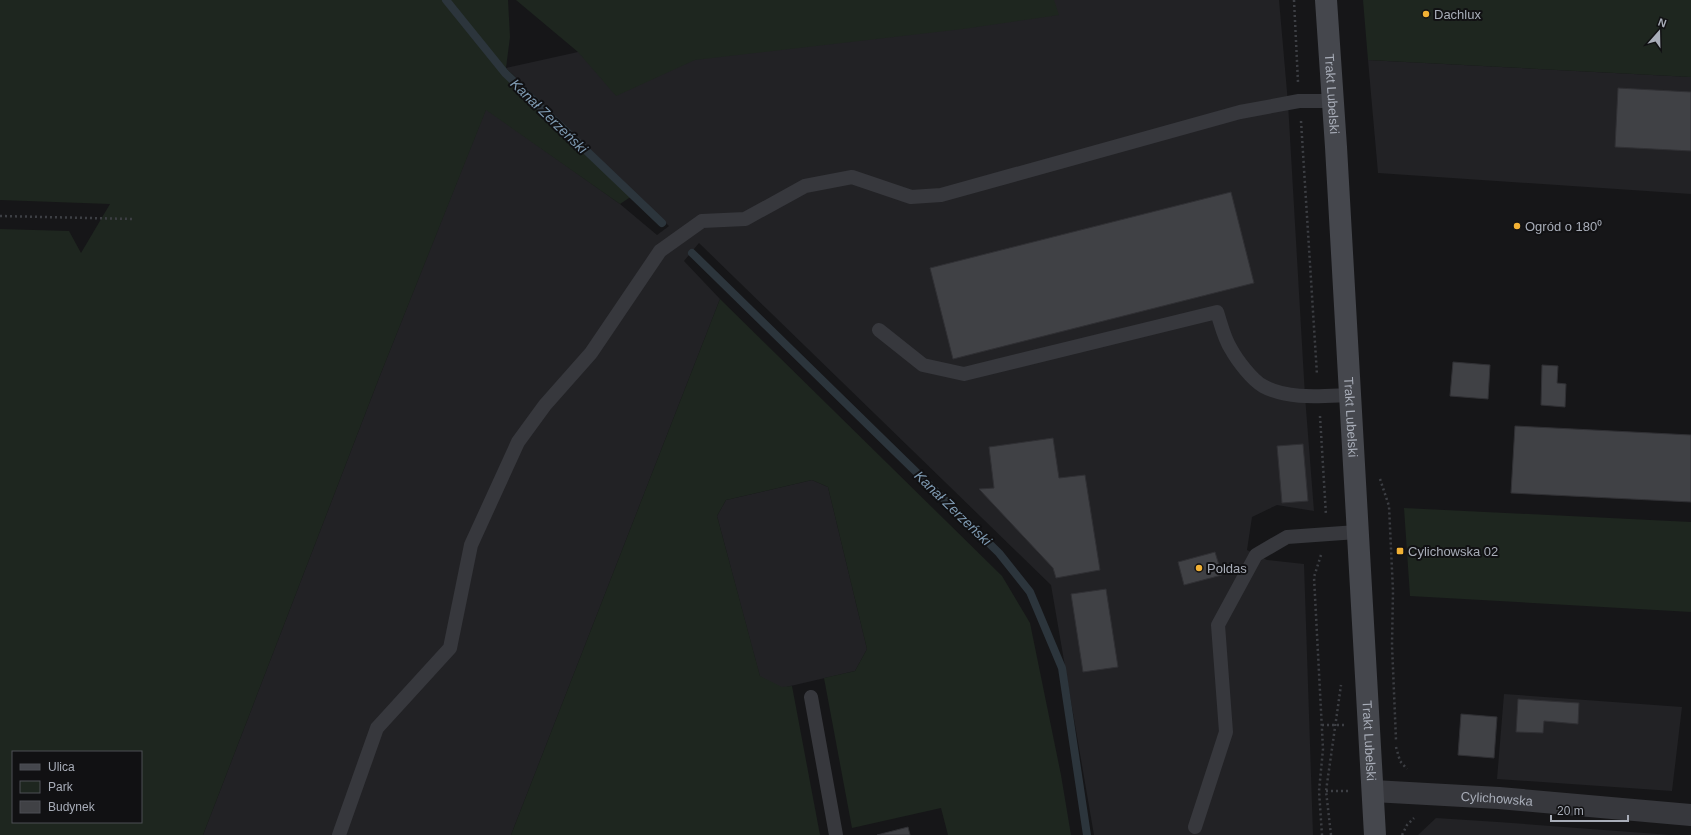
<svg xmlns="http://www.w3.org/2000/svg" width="1691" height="835" viewBox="0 0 1691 835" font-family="Helvetica,sans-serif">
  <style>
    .built { fill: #222225 }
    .green { fill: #1e261f; fill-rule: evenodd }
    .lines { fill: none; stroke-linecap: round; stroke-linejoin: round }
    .stream { stroke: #2c353c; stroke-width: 8 }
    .building { fill: #404145; stroke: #303034 }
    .path { stroke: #3d3f44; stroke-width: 2.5; stroke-dasharray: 2 3; stroke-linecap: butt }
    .lane { stroke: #37383d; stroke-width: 14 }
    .street { stroke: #37383d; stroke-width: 22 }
    .secondary { stroke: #45474d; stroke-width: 22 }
    .poi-dot { fill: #f2b134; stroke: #111113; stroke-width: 1.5 }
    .labels { text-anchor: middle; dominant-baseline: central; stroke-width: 4; stroke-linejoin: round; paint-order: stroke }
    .poi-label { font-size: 13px; fill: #a8adb8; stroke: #111113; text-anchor: start }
    .street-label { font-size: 13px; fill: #a8adb8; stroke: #111113 }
    .water-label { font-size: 14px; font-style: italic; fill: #7f9bb3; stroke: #111113 }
  </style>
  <rect width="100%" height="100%" fill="#161618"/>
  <path class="built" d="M774,0H1279L1288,103L1305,396L1314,511L1277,505L1252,517L1247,550L1267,560L1304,564L1313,835H1094L1051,585L699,243L684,261L720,299L511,835H203L379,378L486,109L620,204L657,235L669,226L506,68L578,52Z
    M1368,60L1691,77V194L1378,173Z
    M812,480L828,487L867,649L855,671L782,688L760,677L717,516L726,500Z
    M1504,694L1682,707L1672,791L1497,779Z
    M1436,818L1498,822L1671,835H1418Z"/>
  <path class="green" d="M0,0H508L510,37L506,68L635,194L620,204L486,110L379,378L203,835H0V229L69,231L81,253L110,204L0,200ZM13,752H141V822H13Z
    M516,0H1054L1059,15L963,29L695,60L616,96L578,52Z
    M1363,0H1691V77L1368,60Z
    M720,299L1002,576L1030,623L1061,775L1071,835H948L941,808L852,828L824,678L855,671L867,649L828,487L812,480L726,500L717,516L760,676L782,687L792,686L820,835H511Z
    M1404,508L1691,522V612L1410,596Z"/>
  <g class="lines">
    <path class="stream" d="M446,0L505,73L662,223
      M692,253L999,553L1030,592L1062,668L1087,835"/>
  </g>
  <path class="building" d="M1618,88L1691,92V151L1615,147Z
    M1231,192L1254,283L953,359L930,268Z
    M1453,362L1490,365L1488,399L1450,396Z
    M1542,365L1558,366L1557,383L1566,384L1565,407L1541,405Z
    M1515,426L1691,435V502L1511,493Z
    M1053,438L1059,478L1085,475L1100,570L1056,578L1053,568L979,489L994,488L989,447Z
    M1303,444L1308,501L1282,503L1277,446Z
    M1215,552L1222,575L1184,585L1178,562Z
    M1106,589L1118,667L1083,672L1071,594Z
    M1518,699L1579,703L1578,724L1544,721L1543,733L1516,732Z
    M1461,714L1497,717L1494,758L1458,755Z
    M908,827L910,835H877Z"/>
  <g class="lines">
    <path class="path" d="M1294,0L1298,82
      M1301,121L1317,375
      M0,216L133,219
      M1320,416L1326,515
      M1380,479L1389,506L1393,591L1392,645L1396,740
      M1321,555L1314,577L1323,749L1319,791L1322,835
      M1322,725H1345
      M1396,747L1400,761L1407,769
      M1326,791H1349
      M1331,835L1326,791L1341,685
      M1402,835L1407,825L1414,818"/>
    <path class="lane" d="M879,330L923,365L964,374L1217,312C1221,324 1224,338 1231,349C1237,360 1252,380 1263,386C1288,400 1322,396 1350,395
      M811,697L836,835
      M1195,827L1226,732L1218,625L1256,555L1287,537L1357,532
      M339,835L377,728L450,648L471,545L518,442L545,405L591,353L660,251L702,221L745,219L805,186L852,177L911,197L941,195L1240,112L1299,101H1333"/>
    <path class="street" id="s1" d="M1373,791L1499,798L1691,815"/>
    <path class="secondary" id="s2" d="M1326,0L1336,147L1375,835"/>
  </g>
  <g class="poi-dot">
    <circle cx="1426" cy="14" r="4"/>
    <circle cx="1517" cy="226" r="4"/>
    <rect x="1396" y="547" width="8" height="8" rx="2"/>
    <circle cx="1199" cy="568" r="4"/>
  </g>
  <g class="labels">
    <g class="poi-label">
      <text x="1434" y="14">Dachlux</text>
      <text x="1525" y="226">Ogród o 180⁰</text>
      <text x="1408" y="551">Cylichowska 02</text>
      <text x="1207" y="568">Poldas</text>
    </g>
    <g class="street-label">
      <text stroke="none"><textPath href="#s2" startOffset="94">Trakt Lubelski</textPath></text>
      <text stroke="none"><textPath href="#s2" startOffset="418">Trakt Lubelski</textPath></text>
      <text stroke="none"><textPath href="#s2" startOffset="742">Trakt Lubelski</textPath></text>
      <text stroke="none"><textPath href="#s1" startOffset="124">Cylichowska</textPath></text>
    </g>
    <g class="water-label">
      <text transform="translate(549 116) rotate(44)">Kanał Zerzeński</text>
      <text transform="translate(953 508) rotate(44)">Kanał Zerzeński</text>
    </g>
  </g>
  <rect x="12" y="751" width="130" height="72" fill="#111113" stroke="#4d4f55"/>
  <rect x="20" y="764" width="20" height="6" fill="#45474d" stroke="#4d4f55"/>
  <text x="48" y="771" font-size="12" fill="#a8adb8">Ulica</text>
  <rect x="20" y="781" width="20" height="12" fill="#1e261f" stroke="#4d4f55"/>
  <text x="48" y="791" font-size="12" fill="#a8adb8">Park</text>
  <rect x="20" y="801" width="20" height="12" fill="#404145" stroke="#4d4f55"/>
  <text x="48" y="811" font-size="12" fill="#a8adb8">Budynek</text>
  <g transform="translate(1659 32) rotate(20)" stroke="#111113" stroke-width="3" paint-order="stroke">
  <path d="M0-3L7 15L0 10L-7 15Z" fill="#a8adb8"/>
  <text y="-6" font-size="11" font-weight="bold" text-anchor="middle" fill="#a8adb8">N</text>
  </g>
  <path d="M1551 815v6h77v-6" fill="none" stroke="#a8adb8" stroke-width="2"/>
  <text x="1557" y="815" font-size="12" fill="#a8adb8" stroke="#111113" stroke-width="3" paint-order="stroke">20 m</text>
</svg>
